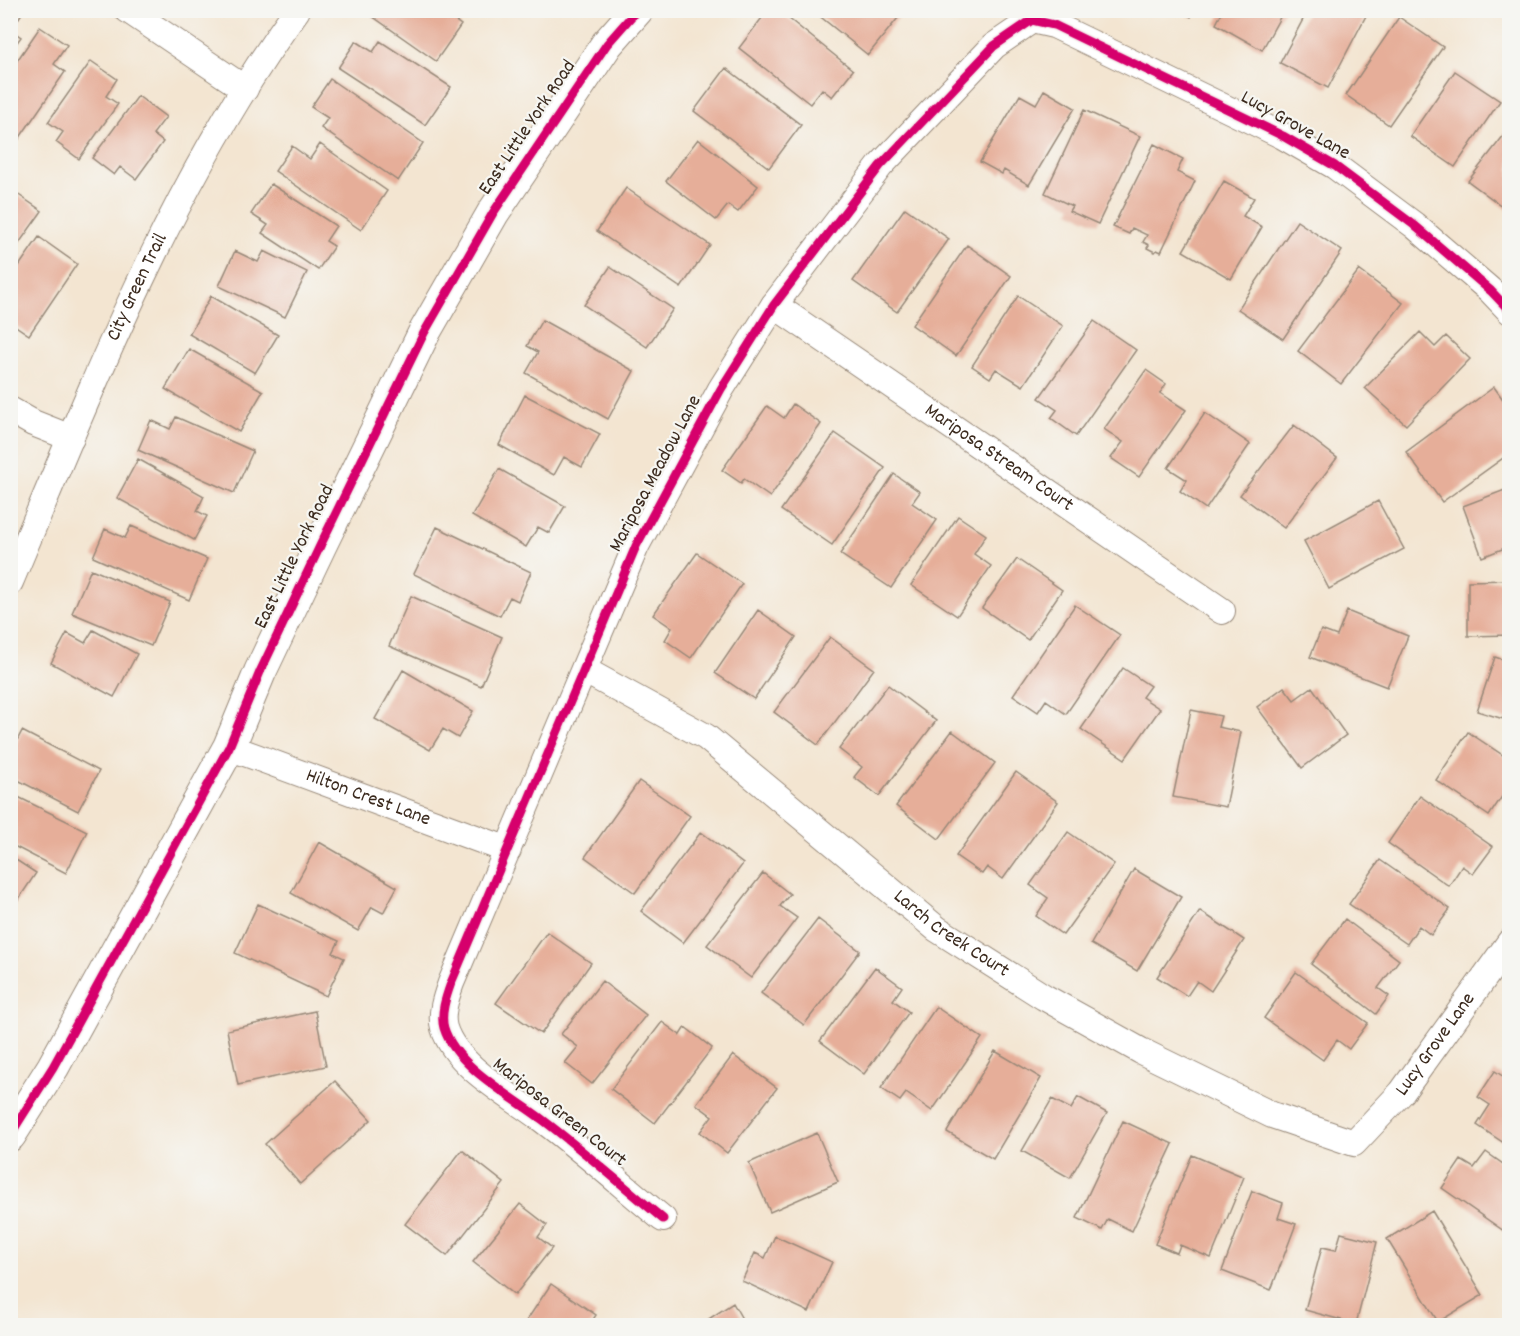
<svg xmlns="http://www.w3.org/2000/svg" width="1520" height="1336" viewBox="0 0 1520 1336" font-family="Dekko,sans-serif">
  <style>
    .building { fill: #e6ae99 }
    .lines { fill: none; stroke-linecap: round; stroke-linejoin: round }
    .minor-casing { stroke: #978878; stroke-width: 28 }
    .tertiary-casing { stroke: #978878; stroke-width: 34 }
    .minor { stroke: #fff; stroke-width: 26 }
    .tertiary { stroke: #fff; stroke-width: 32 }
    .cycleway-casing { stroke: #f6f6f2; stroke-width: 13 }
    .cycleway { stroke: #d6006c; stroke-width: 9 }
    .labels { text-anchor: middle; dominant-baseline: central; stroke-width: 4.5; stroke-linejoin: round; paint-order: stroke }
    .street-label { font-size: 20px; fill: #3b2a1e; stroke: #f6f6f2 }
  </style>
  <rect width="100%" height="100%" fill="#f6f6f2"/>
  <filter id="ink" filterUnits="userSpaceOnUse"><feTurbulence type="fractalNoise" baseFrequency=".0167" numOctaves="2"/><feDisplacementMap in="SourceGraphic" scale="12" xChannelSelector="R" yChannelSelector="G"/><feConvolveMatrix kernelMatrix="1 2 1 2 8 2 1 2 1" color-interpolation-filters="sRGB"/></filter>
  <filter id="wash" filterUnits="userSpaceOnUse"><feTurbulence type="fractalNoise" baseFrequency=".008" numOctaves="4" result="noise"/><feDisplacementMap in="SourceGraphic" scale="24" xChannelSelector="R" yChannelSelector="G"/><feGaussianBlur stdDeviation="1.35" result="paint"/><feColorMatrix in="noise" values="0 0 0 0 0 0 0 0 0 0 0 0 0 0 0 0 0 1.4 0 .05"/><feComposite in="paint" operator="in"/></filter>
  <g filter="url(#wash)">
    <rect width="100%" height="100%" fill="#f3e5d1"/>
    <g id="blocks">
      <path class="building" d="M10,10H19L22,13L11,30L21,37L10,52Z
        M376,10H440L461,25L436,61L372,16Z
        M768,10H778L853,70L832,97L822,89L810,104L739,48Z
        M812,10H899L902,13L868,55Z
        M1180,10H1195L1191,17Z
        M1223,10H1284L1262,50L1216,24Z
        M1308,10H1369L1328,88L1280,63Z
        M1399,17L1443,47L1389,125L1346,95Z
        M40,27L67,45L54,64L65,72L12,149L10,148V71Z
        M356,41L373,52L380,41L451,87L425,125L338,68Z
        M91,61L117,79L106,96L118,104L79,159L56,142L63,132L48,122Z
        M726,68L801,125L769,168L694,111Z
        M1455,71L1500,101L1455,167L1410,136Z
        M330,79L423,143L398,181L321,128L328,118L311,107Z
        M1044,90L1075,108L1029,185L1004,170L1002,174L980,162L1020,95L1036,104Z
        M138,96L166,117L153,134L163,142L136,179L120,167L114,175L92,158Z
        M1084,110L1140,136L1098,224L1069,211L1072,206L1045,193Z
        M1508,130L1510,131V212L1468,181Z
        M698,139L758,186L738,212L728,205L716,220L666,181Z
        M320,144L387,191L361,230L275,171L292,146L310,159Z
        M1154,144L1183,159L1177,172L1195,181L1161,252L1157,250L1155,252L1147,248L1149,245L1143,242L1147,235L1132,228L1129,234L1113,227Z
        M1224,181L1254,198L1243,216L1262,227L1231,279L1183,251Z
        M271,184L336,226L326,241L334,246L318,270L262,233L268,225L251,214Z
        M626,188L710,245L681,288L597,231Z
        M10,189L42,211L10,256Z
        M905,208L949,239L897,312L853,281Z
        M1297,221L1342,251L1283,339L1238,309Z
        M39,237L77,264L29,335L10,322V279Z
        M967,245L1011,276L956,356L912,325Z
        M235,251L258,262L264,251L307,272L285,317L219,286Z
        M610,267L673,309L647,347L584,305Z
        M1359,270L1403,303L1341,384L1298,351Z
        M211,296L278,335L255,373L189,334Z
        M1018,296L1063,326L1023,386L996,369L990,378L972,366Z
        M542,320L634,371L608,419L526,373L538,352L527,346Z
        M1094,321L1136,350L1076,436L1051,418L1057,410L1039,398Z
        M1420,332L1435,347L1446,336L1470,359L1406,425L1365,388Z
        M189,349L263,391L239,432L165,389Z
        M1146,370L1166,384L1160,393L1186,410L1139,477L1111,458L1123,442L1104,429Z
        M1494,387L1510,409V453L1442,502L1406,452Z
        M525,395L600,434L582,467L564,457L554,475L499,445Z
        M793,404L821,424L770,497L744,479L741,483L722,470L767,406L784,418Z
        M1205,413L1250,444L1206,509L1180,491L1187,480L1168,468Z
        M176,417L253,451L234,493L138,450L151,420L170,429Z
        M1294,425L1337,458L1284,528L1240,495Z
        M835,433L885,468L832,545L781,510Z
        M138,459L204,496L197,511L207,516L194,540L117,498Z
        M499,469L565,506L549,533L538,527L526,547L472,516Z
        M894,474L920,492L912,503L937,520L891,588L840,554Z
        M1510,488V546L1482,557L1463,506Z
        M1378,501L1404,549L1329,589L1304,541Z
        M958,516L986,535L974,554L991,566L957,616L911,585Z
        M131,526L207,559L189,600L93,557L105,529L125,538Z
        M437,527L531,572L518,601L510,597L500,616L414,574Z
        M697,553L742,584L691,658L665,640L672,628L653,615Z
        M1017,559L1062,590L1028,640L982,608Z
        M91,569L170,602L151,646L72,613Z
        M1510,580V635L1468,636V581Z
        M411,596L502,637L481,686L389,646Z
        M1075,605L1120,635L1066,714L1046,700L1038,712L1013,695Z
        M758,610L796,637L754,699L715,673Z
        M1347,611L1408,636L1387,687L1310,657L1321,630L1337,636Z
        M93,630L137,654L114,697L51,663L67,633L85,643Z
        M830,637L874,669L818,745L774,712Z
        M1495,657L1510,662V721L1477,711Z
        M1123,668L1150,686L1142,697L1160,709L1125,759L1081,729Z
        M403,670L473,711L458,738L443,729L430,750L375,719Z
        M888,685L936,721L879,796L854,777L862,767L839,749Z
        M1284,687L1294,700L1312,687L1346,735L1302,768L1257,707Z
        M1191,710L1221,716L1218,727L1241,732L1226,807L1173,797Z
        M22,731L99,771L78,811L10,776V754Z
        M952,731L995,763L939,839L896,806Z
        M1468,732L1510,760V800L1503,795L1489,816L1436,780Z
        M1016,772L1058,802L1003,879L987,867L982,874L956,856Z
        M639,781L690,816L635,893L585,857Z
        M10,793L87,831L66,873L10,844Z
        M1420,796L1493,847L1473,874L1462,866L1449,886L1388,843Z
        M701,832L743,864L683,943L641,911Z
        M1068,832L1114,864L1063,935L1036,916L1048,898L1030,885Z
        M319,842L397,887L383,913L372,907L358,931L291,893Z
        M10,856L36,873L10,912Z
        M1380,860L1450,909L1431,935L1419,926L1407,944L1349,904Z
        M1134,869L1181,897L1137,971L1091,944Z
        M763,873L790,894L780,906L797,918L751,978L707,945Z
        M258,904L339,941L333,953L344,958L326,996L235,953Z
        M1200,911L1244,940L1211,991L1197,981L1187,996L1157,977Z
        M818,919L860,951L804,1025L761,993Z
        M1345,919L1399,960L1378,988L1389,996L1376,1014L1311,964Z
        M547,932L591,963L541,1034L496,1003Z
        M875,967L902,987L893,1000L909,1012L864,1074L820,1041Z
        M1296,972L1368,1023L1349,1049L1337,1040L1323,1060L1264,1018Z
        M602,981L646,1015L592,1084L565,1063L578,1047L561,1034Z
        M936,1007L982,1038L932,1111L906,1093L900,1101L881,1088Z
        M315,1011L326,1066L238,1085L227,1030Z
        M662,1022L680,1035L685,1027L712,1048L655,1123L611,1089Z
        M995,1051L1041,1078L993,1159L947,1132Z
        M733,1055L777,1088L727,1153L700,1132L712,1116L696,1104Z
        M1495,1071L1510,1081V1147L1477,1125L1490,1105L1478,1097Z
        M335,1081L371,1120L300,1184L265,1144Z
        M1078,1097L1107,1113L1070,1178L1022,1151L1052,1099L1071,1109Z
        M1123,1121L1173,1144L1132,1231L1108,1219L1102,1230L1077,1218Z
        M817,1133L838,1182L770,1212L749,1163Z
        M462,1150L504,1183L447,1256L405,1224Z
        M1486,1152L1510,1169V1224L1504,1231L1442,1188L1461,1160L1474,1168Z
        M1192,1155L1244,1177L1211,1258L1180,1245L1177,1253L1155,1244Z
        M1252,1191L1283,1203L1278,1218L1296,1224L1271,1290L1222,1271Z
        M520,1204L547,1225L538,1237L552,1248L515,1295L473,1262Z
        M1432,1211L1483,1295L1438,1322L1387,1239Z
        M1341,1233L1377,1242L1356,1324L1305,1310L1322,1247L1336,1250Z
        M775,1236L832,1262L809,1312L742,1281L755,1253L765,1258Z
        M551,1284L596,1315L589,1326H523Z
        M733,1303L746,1326H698Z"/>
    </g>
  </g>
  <g filter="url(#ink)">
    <use href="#blocks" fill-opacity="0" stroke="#978878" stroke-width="1.5"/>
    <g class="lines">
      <defs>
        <g id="minor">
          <path d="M128,10L245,89"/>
          <path id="s1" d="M774,305L1222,611"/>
          <path d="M10,410L33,423L71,438"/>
          <path id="s2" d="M10,582C92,387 172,182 297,10"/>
          <path id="s3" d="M584,670L706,737L937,929L1044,997L1141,1051L1272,1115L1354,1143L1402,1092L1510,942"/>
          <path id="s4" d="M229,747L508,850"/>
          <path d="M663,1219C623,1186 584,1151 543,1120C512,1096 456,1067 444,1028C440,1014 446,997 451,983L636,546L721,389L774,305L880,166L994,46L1032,20L1054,25L1283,136L1335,166L1414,225L1491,291L1510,311"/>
        </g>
        <path id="tertiary" d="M10,1135L53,1067L229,747L260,672L320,546L424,333L493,213L607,44L637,10"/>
      </defs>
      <use href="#minor" class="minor-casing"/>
      <use href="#tertiary" class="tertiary-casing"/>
      <use href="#minor" class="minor"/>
      <use href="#tertiary" class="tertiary"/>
      <defs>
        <path id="cycleway" d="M10,1135L53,1067L229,747L260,672L320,546L424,333L493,213L607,44L637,10
          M663,1219C623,1186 584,1151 543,1120C512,1096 456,1067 444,1028C440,1014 446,997 451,983L636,546L721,389L774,305L880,166L994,46L1032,20L1054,25L1283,136L1335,166L1414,225L1491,291L1510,311"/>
      </defs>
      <use href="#cycleway" class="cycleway-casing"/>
      <use href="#cycleway" class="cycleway"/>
    </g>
  </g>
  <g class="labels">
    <g class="street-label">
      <text transform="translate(1295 126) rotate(29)">Lucy Grove Lane</text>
      <text transform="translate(528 128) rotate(-56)">East Little York Road</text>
      <text stroke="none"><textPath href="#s2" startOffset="321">City Green Trail</textPath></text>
      <text stroke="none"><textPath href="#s1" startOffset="272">Mariposa Stream Court</textPath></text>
      <text transform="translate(656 474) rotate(-62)">Mariposa Meadow Lane</text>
      <text transform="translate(295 557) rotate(-64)">East Little York Road</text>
      <text stroke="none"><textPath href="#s4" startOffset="148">Hilton Crest Lane</textPath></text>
      <text stroke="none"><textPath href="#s3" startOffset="454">Larch Creek Court</textPath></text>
      <text stroke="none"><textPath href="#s3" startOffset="1038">Lucy Grove Lane</textPath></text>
      <text transform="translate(559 1113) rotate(38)">Mariposa Green Court</text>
    </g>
  </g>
  <rect width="1520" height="1336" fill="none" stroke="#f6f6f2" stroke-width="36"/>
</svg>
